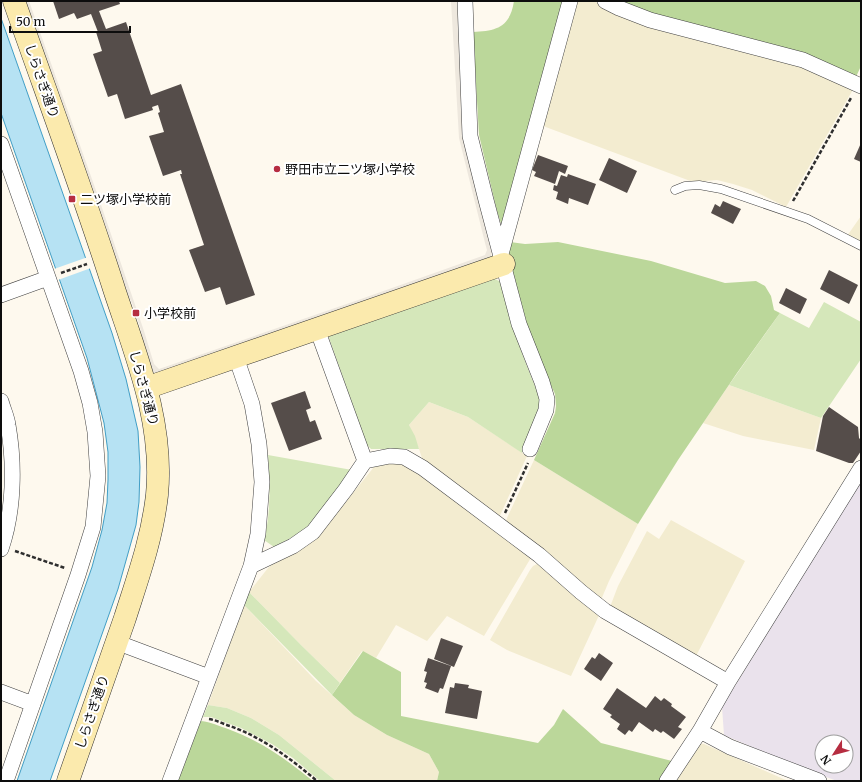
<svg xmlns="http://www.w3.org/2000/svg" width="862" height="782" viewBox="0 0 862 782" font-family="Merriweather,'Noto Sans JP',serif">
  <style>
    .industrial { fill: #eae2ec; fill-rule: evenodd }
    .farmland { fill: #f3ecd0 }
    .green { fill: #d5e7ba }
    .forest { fill: #bbd79a }
    .plaza { fill: #eee8de }
    .water { fill: #b6e2f3; stroke: #419ec6 }
    .pier { fill: #fef9ee }
    .building { fill: #554d4a }
    .lines { fill: none; stroke-linecap: round; stroke-linejoin: round }
    .lane-casing { stroke: #404040; stroke-width: 9 }
    .street-casing { stroke: #404040; stroke-width: 16 }
    .secondary-casing { stroke: #2f2f2f; stroke-width: 23 }
    .path { stroke: #2f2f2f; stroke-width: 2.5; stroke-dasharray: 4 2; stroke-linecap: butt }
    .lane { stroke: #fff; stroke-width: 8 }
    .street { stroke: #fff; stroke-width: 15 }
    .secondary { stroke: #fbeaad; stroke-width: 22 }
    .poi-dot { fill: #b62d41; stroke: #fff; stroke-width: 1.5 }
    .labels { text-anchor: middle; dominant-baseline: central; stroke-width: 4; stroke-linejoin: round; paint-order: stroke }
    .street-label { font-size: 13px; fill: #0d0d0d; stroke: #fff }
    .poi-label { font-size: 13px; fill: #0d0d0d; stroke: #fff; text-anchor: start }
  </style>
  <rect width="100%" height="100%" fill="#fef9ee"/>
  <path class="industrial" d="M859,484L861,485V781H837L794,765L724,735L722,707ZM822,742H846V766H822Z"/>
  <path class="farmland" d="M575,1H595L602,5L802,63L855,86L786,207L752,190L733,184L717,180L693,182L543,126Z
    M861,216V243L847,236Z
    M729,385L821,418L814,450L743,436L703,423Z
    M429,402L468,417L527,456L498,520L424,464L419,449L409,425Z
    M534,460L638,524L609,581L601,600L505,526L507,518Z
    M387,464H403L411,467L532,556L484,636L447,616L427,641L396,625L376,658L362,651L340,683L301,645L249,592L268,568L275,562L307,546L319,535L374,467Z
    M671,520L745,561L695,658L610,607L618,586L647,531L659,539Z
    M537,564H543L601,611L571,676L507,650L490,640L530,570L533,566Z
    M244,605L316,681L354,715L387,735L429,754L439,772L437,781H336L279,735L251,718L227,708L208,705Z
    M701,744H704L788,781H674L695,747Z"/>
  <path class="green" d="M489,276L501,282C511,324 524,361 541,400V408L522,453L468,417L429,402L409,425L415,436L419,449H371L367,445L364,437L329,338L332,331Z
    M824,302L861,322V359L821,418L729,385L780,313L809,328Z
    M268,455L352,470L309,525L298,534L274,547L264,540C271,513 270,483 268,455Z
    M249,592L301,645L340,683L332,695L244,605Z
    M208,705L227,708L251,718L279,735L336,781H320L293,758L272,744L241,728L211,717H203Z"/>
  <path class="forest" d="M514,1H567L504,233L497,211L479,135L473,32C497,31 510,27 514,1Z
    M621,1H861V66L855,79L673,22Z
    M510,242L525,244L558,242L651,261L725,283L756,281L765,286L771,296L774,310L780,313L737,373L678,460L638,524L534,460L555,413L556,406L555,394L542,366L528,328L507,250Z
    M363,651L401,672V716L538,743L554,725L563,709L601,743L672,761L659,781H437L439,772L429,754L387,735L354,715L332,695Z
    M201,721C211,722 219,726 228,729C263,742 284,758 313,781H178Z"/>
  <path class="plaza" d="M22,1H29L99,199L144,331L154,364L159,369L361,299L485,255L487,250L485,243L459,138L451,1H457L465,137L493,250L489,261L155,376L150,371L140,327L132,303L120,279Z"/>
  <path class="water" d="M1,18L112,333L126,379L138,431L140,467L139,502L136,525L118,589L50,781H17L92,567L102,530L107,503L108,480V452L104,423L87,358L1,113Z"/>
  <path class="pier" d="M88,257L91,268L58,280L54,269Z"/>
  <path class="building" d="M53,1H119L120,4L99,11L106,29L126,22L151,95L181,84L255,295L226,305L220,287L205,292L189,250L204,245L180,174H182L181,170L163,176L149,136L164,132L158,113L160,112L158,105L152,107L153,110L125,119L117,94L108,97L93,54L102,51L96,32H98L91,14L77,19L74,13L59,19Z
    M861,143V162L854,159Z
    M538,155L568,166L565,174L559,171L555,184L534,176L536,172L532,170Z
    M609,158L637,171L627,193L599,180Z
    M568,174L596,184L588,205L569,198L568,204L556,199L558,192L553,190L554,185L557,186L561,175L567,177Z
    M723,201L741,209L733,224L711,213L715,204L720,207Z
    M829,270L858,285L849,304L820,289Z
    M786,288L807,299L800,314L779,303Z
    M305,391L311,408L306,410L310,422L315,420L322,439L289,451L271,403Z
    M829,407L858,427L859,438L861,440V451L853,463H849L816,451L823,416Z
    M441,638L463,646L454,667L434,659Z
    M599,653L613,663L601,681L584,669L592,657L595,659Z
    M428,658L451,666L443,689L440,688L438,693L425,688L427,683L424,682L427,672L424,671Z
    M455,683L469,685L468,688L482,691L477,719L445,713L450,687L454,688Z
    M617,688L646,708L655,696L661,701L664,698L672,704L671,706L686,717L678,727L682,729L674,739L663,731L661,733L655,729L653,732L639,722L632,732L629,730L625,735L617,729L620,724L610,717L612,715L603,709Z"/>
  <g class="lines">
    <defs>
      <path id="lane" d="M675,190L685,186L699,185L721,189L808,219L861,246"/>
      <path id="street" d="M465,1L470,136L486,200L519,324L542,382L547,399L546,410L530,449
        M605,1L619,8L650,20L803,60L861,86
        M1,144L81,371L90,403L95,432L98,476L93,527L78,575L6,781
        M501,254L570,1
        M1,295L48,278
        M317,329L365,461
        M1,401C3,409 7,417 8,425C15,465 14,511 1,549
        M251,566L293,546L313,532L346,489L365,461L390,456L404,457L423,468L539,555L581,592L605,611L728,682
        M116,642L209,677
        M1,692L33,704
        M700,731L730,747L819,781
        M170,781L251,566L258,534L262,482L259,444L252,404L236,357
        M667,781L700,731L728,682L861,468"/>
      <path id="secondary" d="M14,1C48,98 84,194 115,292C137,358 164,424 157,495C152,539 138,577 125,618C106,673 87,727 68,781
        M146,388L504,264"/>
    </defs>
    <use href="#lane" class="lane-casing"/>
    <use href="#street" class="street-casing"/>
    <use href="#secondary" class="secondary-casing"/>
    <path class="path" d="M793,201L851,98
      M61,273L87,264
      M505,513L528,463
      M15,551L65,568
      M209,719C216,720 223,724 230,726C263,738 290,758 317,781"/>
    <use href="#lane" class="lane"/>
    <use href="#street" class="street"/>
    <use href="#secondary" class="secondary"/>
  </g>
  <g class="poi-dot">
    <circle cx="277" cy="169" r="4"/>
    <rect x="68" y="195" width="8" height="8" rx="2"/>
    <rect x="132" y="309" width="8" height="8" rx="2"/>
  </g>
  <g class="labels">
    <g class="street-label">
      <text transform="translate(42 81) rotate(71)">しらさぎ通り</text>
      <text transform="translate(144 388) rotate(75)">しらさぎ通り</text>
      <text transform="translate(92 712) rotate(-71)">しらさぎ通り</text>
    </g>
    <g class="poi-label">
      <text x="285" y="169">野田市立二ツ塚小学校</text>
      <text x="80" y="199">二ツ塚小学校前</text>
      <text x="144" y="313">小学校前</text>
    </g>
  </g>
  <rect width="862" height="782" fill="none" stroke="#0d0d0d" stroke-width="4"/>
  <g transform="translate(834 754) rotate(234)"><circle r="19" fill="#ffffff" stroke="#9e9e9e"/>
  <path d="M0-3L7 15L0 10L-7 15Z" fill="#b62d41"/>
  <text y="-6" font-size="11" font-weight="bold" text-anchor="middle" fill="#0d0d0d">N</text>
  </g>
  <path d="M10 26v6h120v-6" fill="none" stroke="#0d0d0d" stroke-width="2"/>
  <text x="16" y="26" font-size="12" fill="#0d0d0d" stroke="#ffffff" stroke-width="3" paint-order="stroke">50 m</text>
</svg>
